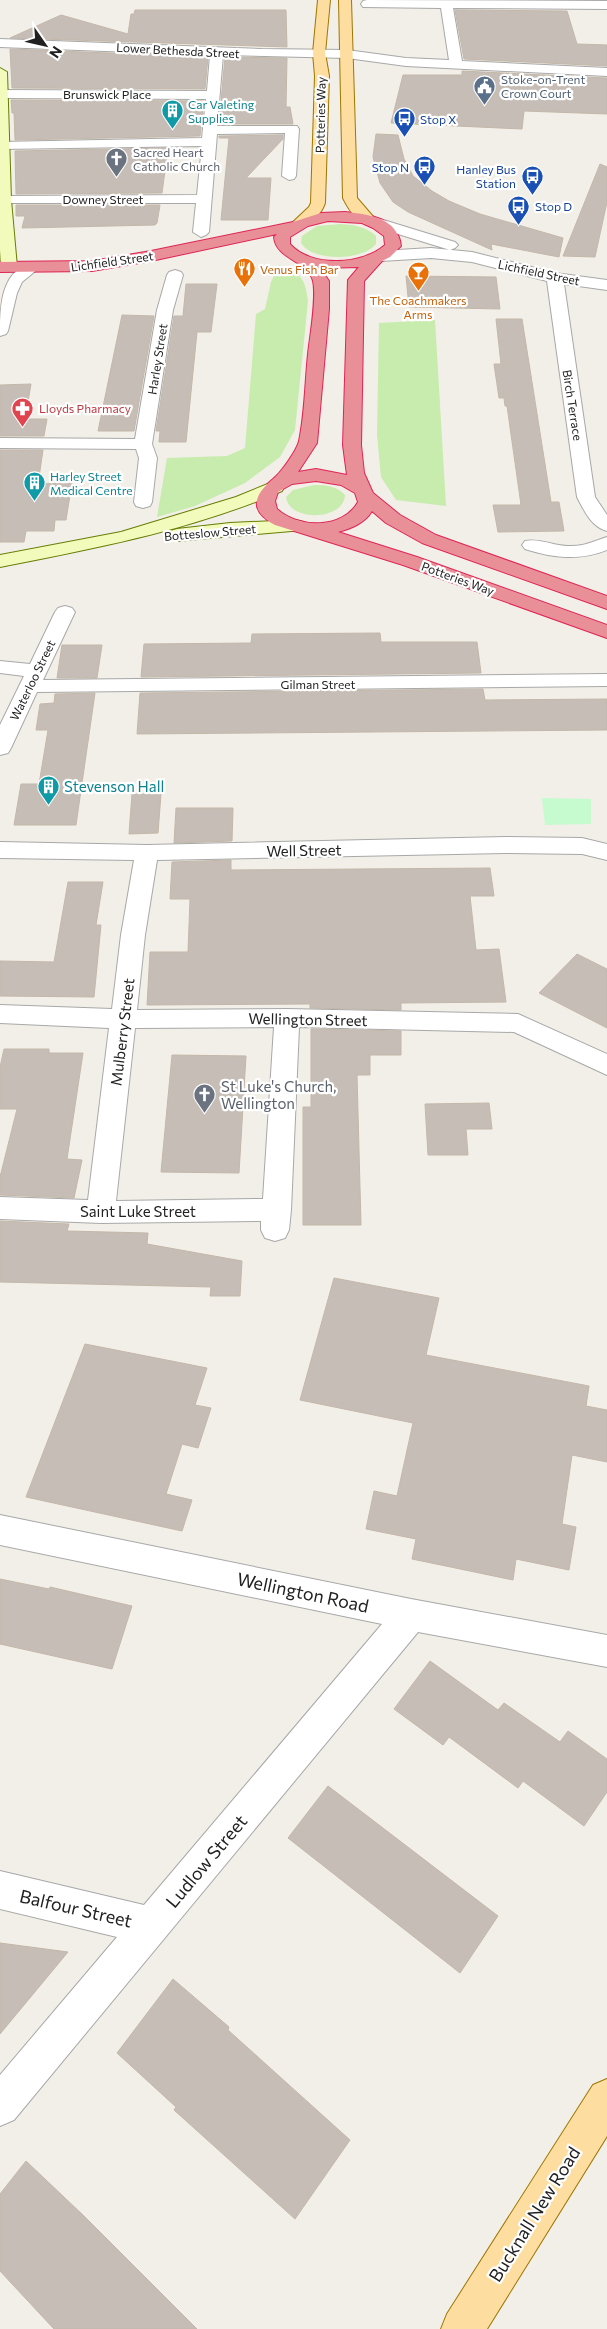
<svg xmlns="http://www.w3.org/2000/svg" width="607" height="2329" viewBox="0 0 607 2329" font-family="Commissioner,sans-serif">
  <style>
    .grass { fill: #c7ecad }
    .park { fill: #c5fbce }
    .building { fill: #c6beb6; stroke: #c4b7a9 }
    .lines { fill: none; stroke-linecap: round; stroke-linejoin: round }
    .street-casing { stroke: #a8a8a8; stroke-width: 2 }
    .secondary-casing { stroke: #667d03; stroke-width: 2 }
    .primary-casing { stroke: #9e7600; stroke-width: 2 }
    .highway-casing { stroke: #df2555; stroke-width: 2 }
    .street { fill: #fff; fill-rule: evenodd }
    .secondary { fill: #f3fbbc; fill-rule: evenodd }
    .primary { fill: #fedda0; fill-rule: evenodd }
    .highway { fill: #e98f98; fill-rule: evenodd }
    .labels { text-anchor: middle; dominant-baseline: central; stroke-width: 4.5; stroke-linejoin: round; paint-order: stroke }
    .far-street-label { font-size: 12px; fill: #212121; stroke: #fff }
    .far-service-label { font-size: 12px; fill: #4e5e75; stroke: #fff; text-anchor: start }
    .far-culture-label { font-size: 12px; fill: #0d838f; stroke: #fff; text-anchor: start }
    .far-transit-label { font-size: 12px; fill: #164399; stroke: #fff; text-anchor: start }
    .far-worship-label { font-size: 12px; fill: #5b616d; stroke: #fff; text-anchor: start }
    .far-food-label { font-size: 12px; fill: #c56008; stroke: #fff; text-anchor: start }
    .far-health-label { font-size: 12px; fill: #be3a42; stroke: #fff; text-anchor: start }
    .culture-label { font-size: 15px; fill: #0d838f; stroke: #fff; text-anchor: start }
    .street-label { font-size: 15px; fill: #212121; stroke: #fff }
    .worship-label { font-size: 15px; fill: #5b616d; stroke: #fff; text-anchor: start }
    .near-street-label { font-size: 18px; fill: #212121; stroke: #fff }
  </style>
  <rect width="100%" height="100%" fill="#f1efe7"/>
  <path class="grass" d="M341,224C354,225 367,227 376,236V244C362,261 313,262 301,243L302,236L317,226Z
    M279,265C301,273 305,278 308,301L295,430L280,457L245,483L195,506L157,517L167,458L227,456L245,448L256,314L265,309L271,282Z
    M435,320L446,506L396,500L381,477L377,435L379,323Z
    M314,485C326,485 337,486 345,495C344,521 289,522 286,497L293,490Z"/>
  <path class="park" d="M542,798L591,799V824L545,825Z"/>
  <path class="building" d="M135,10H286L287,47L10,38L61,15L128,34L131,14H134Z
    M455,10L567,11L577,44L607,45V66L464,59Z
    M10,49L208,57L205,89L12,88Z
    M225,57L287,58L286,107H290L293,124H219Z
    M462,71L607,78V114L524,111L522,129L391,123L403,75H462Z
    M11,100L204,101L200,136L15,140L14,113H12Z
    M376,134L398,135L404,159L413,176L432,191L449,201L480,214L563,238L559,257L491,244L492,250L408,212L393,202L380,183L373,157Z
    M283,135V139L246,178H271L268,220H221L229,138H219V136Z
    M168,148L162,193L16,194L15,151Z
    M600,164L607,167V202L595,257L563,256Z
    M16,205H160L157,223L155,225L22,228L25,216H16Z
    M406,276L496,277L500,309L409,307Z
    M186,284H217L211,332H197L186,442H159L160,431H156L174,316H183Z
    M122,315L154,316L134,431H98Z
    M496,319H522L551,502H559L564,531L498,532L493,505H521L507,406H505L504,398H499L494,364H501Z
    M31,384L25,419H47L44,436H0V385Z
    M0,450H43L38,484L72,483L66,520H55L54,531H26L24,542H0Z
    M380,633L381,642H477L481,673L141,677L144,644L251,643L252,634Z
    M62,645H102L97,678H57Z
    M483,689L485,700L607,699V730L137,734L140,693Z
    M95,693L76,825H14L21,784H39L48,730H36L40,704L54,703L55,694Z
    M132,794H161L158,833L129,834Z
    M176,808H233L232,841L174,843Z
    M231,860V870L490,868L494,896H470L476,950L499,949L506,1002L401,1003V1010L310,1008V1004L147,1005L150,952H188L190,899H170L172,862Z
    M68,882H103L96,925H101L94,997L0,996V961L54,962Z
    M577,954L607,969V1028L539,993Z
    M311,1029L401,1031V1055H370V1075H357L361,1225H303V1107H311Z
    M4,1049H49V1053H83L67,1159L82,1160L74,1198L0,1195V1177L17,1109H0V1067Z
    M172,1055L246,1056L239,1173L161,1172Z
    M489,1103L492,1129H466L468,1155H428L425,1104Z
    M0,1221L69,1224L67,1231L148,1233L147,1244L242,1261L240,1296H210L211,1287L0,1282Z
    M334,1278L439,1298L426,1355L589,1386L586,1406L607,1410V1462L572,1455L562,1524L576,1527L569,1570L516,1559L513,1580L412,1559L416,1539L366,1529L374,1491L397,1496L413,1423L300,1400Z
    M85,1344L207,1368L195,1405L211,1408L198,1448L182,1444L166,1494L192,1500L182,1531L26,1497Z
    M0,1579L49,1589L50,1587L132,1606L112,1669L0,1644Z
    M430,1661L498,1710L504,1703L560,1742L568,1731L607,1759V1792L584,1826L523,1781L518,1788L449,1737L443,1745L394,1709Z
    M328,1786L498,1916L460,1973L288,1838Z
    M0,1943L68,1952L0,2034Z
    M173,1979L229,2027L228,2030L350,2140L295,2219L174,2110L176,2107L117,2053Z
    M26,2161L84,2216L197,2329H54L0,2271V2194Z"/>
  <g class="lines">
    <defs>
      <path id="street" d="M367,0L607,1V9L453,8L462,61L607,68V76L406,66L347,58L223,55L217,126H297L299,129L296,176L294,179L289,180L282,176L285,133L217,134L209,232L206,235L201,237L193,232L196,203H0V197L4,196L197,195L202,146L3,149L0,148V142L202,138L206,99L1,98L0,90L207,91L210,55L0,47V39L261,49L347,50L406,58L449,60L441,8L363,7L361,4L363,1Z
        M377,218L455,242L458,245L455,248L450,250L372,226L369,223L372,220Z
        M431,248L472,252L555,273L607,280V290L564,284L595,497L607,515V531C591,527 584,510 577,497L547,281L472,262L431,258L381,261L376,259L373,256L376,253L381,251Z
        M31,263L37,265L39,268L22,282L17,293L8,331L6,334L0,336C0,308 0,272 31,263Z
        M175,270L181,272L183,275L173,310L152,444L157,458L152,502L150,506L143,508L136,506L134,502L139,458L136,449L0,448V438L135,439L157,310L167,275L169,272Z
        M607,537V550C579,561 553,558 525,549L522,545L525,541C539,538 554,546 568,546C583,547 594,541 607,537Z
        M65,606L72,608L75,612L43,680L607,674V686L37,692L11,748L8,753L0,755V725L24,676L0,673V661L30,664L55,612L58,608Z
        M505,837L582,838L607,844V860L582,854L505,853L157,860L145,935L137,1010L287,1009L518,1014L607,1054V1075L514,1032L299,1027L291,1210L289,1230L285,1238L275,1241L265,1238L261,1230V1221L101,1223L0,1219V1197L88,1200L109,1028L0,1023V1005L112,1009L121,935L134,860L0,858V842L147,845ZM274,1027L263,1199L116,1201L135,1028Z
        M0,1515L411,1599L607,1635V1667L418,1632L14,2120L0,2126V2075L117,1937L0,1909V1871L144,1905L382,1624L0,1545Z"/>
      <path id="secondary" d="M0,68L7,72L11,200L17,267L15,270H3L1,267L0,250Z
        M275,481L282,483L284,487L282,491C192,530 96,548 0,567V555L121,532L236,497Z
        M296,520L303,522L306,526L303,530L177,541L170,539L167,535L170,531L177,529L230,523Z"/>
      <path id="primary" d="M318,0H330L325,53L329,76L325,203C322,213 311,225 300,228L292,223L309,207L311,203L315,76L313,53Z
        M339,0H351L357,198L376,220L368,225C356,222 348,208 343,198Z
        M607,2079V2136L487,2329H441L447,2314L593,2085Z"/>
      <path id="highway" d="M345,212C369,214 398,218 401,246L390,257L382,261L364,281L361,445L364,473L373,493L400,515L436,535L607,596V609L422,543L386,523L372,511C365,523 352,528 338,532L417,557L607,625V638L403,565L275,525C248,510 254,495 273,479C281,473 297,450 299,441C305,413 305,382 308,354C310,335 317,298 313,281C308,260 276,260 274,237L277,234L151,261L92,271L0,272V262L92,261L151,251L293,222L321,213ZM328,221L362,223L373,228L384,236L385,245C363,265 311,268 290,244V237L308,226ZM359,267L348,280L343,445L347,475L316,469L298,472L317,443L329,309V281L320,268ZM316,481L341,485L355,493L358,502C343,529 299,529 277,509L275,501L278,492L292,484Z"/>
    </defs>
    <use href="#street" class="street-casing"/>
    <use href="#secondary" class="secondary-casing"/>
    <use href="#primary" class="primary-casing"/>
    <use href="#highway" class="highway-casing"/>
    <use href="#street" class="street"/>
    <use href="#secondary" class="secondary"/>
    <use href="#primary" class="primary"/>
    <use href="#highway" class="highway"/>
  </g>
  <defs>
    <symbol id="civic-pin" viewBox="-11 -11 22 30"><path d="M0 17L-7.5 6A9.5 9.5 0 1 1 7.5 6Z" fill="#5c6f8a" stroke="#fff"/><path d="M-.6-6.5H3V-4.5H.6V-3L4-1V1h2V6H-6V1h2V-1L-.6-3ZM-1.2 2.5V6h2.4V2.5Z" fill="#fff"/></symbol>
    <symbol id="building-pin" viewBox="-11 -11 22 30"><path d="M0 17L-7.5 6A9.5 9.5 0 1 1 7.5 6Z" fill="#0f9aa8" stroke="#fff"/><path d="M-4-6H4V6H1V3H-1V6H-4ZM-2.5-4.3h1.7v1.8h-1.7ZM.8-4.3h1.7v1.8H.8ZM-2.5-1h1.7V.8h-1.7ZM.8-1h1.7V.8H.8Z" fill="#fff"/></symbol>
    <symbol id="bus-pin" viewBox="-11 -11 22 30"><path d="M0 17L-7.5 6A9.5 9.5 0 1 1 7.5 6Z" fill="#1a4fb4" stroke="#fff"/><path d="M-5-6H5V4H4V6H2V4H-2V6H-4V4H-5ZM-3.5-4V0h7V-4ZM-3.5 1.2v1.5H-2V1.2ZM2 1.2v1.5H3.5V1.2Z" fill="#fff"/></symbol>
    <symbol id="church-pin" viewBox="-11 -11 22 30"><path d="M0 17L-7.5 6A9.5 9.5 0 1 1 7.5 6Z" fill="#6b7280" stroke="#fff"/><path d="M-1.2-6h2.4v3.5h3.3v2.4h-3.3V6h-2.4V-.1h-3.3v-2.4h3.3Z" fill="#fff"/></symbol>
    <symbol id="restaurant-pin" viewBox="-11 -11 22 30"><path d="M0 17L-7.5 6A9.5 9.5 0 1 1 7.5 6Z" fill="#e8710a" stroke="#fff"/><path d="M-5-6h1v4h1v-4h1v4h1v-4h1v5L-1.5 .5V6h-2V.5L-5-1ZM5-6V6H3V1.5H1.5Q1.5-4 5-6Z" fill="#fff"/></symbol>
    <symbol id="bar-pin" viewBox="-11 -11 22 30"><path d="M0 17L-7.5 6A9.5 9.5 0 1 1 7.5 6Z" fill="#e8710a" stroke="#fff"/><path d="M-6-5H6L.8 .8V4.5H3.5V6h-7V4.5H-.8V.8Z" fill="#fff"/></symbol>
    <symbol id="pharmacy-pin" viewBox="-11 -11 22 30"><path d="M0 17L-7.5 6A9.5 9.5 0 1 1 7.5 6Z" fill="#e0444e" stroke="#fff"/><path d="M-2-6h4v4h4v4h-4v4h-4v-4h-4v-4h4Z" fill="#fff"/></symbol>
  </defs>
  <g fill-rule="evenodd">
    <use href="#civic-pin" x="472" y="74" width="25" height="34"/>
    <use href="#building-pin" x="160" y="98" width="25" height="34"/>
    <use href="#bus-pin" x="392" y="106" width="25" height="34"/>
    <use href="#church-pin" x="104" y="146" width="25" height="34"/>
    <use href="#bus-pin" x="412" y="154" width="25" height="34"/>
    <use href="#bus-pin" x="520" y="164" width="25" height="34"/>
    <use href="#bus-pin" x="506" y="194" width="25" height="34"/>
    <use href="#restaurant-pin" x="232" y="256" width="25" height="34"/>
    <use href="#bar-pin" x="406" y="260" width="25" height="34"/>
    <use href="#pharmacy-pin" x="10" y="396" width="25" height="34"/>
    <use href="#building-pin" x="22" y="470" width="25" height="34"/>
    <use href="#building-pin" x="36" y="774" width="25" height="34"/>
    <use href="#church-pin" x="192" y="1082" width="25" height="34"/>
  </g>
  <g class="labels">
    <g class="far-street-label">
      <text transform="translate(178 50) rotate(3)">Lower Bethesda Street</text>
      <text x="107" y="94">Brunswick Place</text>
      <text transform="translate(320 115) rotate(-89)">Potteries Way</text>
      <text x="103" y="199">Downey Street</text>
      <text transform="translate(112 261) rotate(-8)">Lichfield Street</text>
      <text transform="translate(539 272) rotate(12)">Lichfield Street</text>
      <text transform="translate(157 359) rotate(-81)">Harley Street</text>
      <text transform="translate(573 405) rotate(81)">Birch Terrace</text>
      <text transform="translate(210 532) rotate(-5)">Botteslow Street</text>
      <text transform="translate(458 578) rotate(20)">Potteries Way</text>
      <text transform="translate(32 680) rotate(-64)">Waterloo Street</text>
      <text x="318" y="684">Gilman Street</text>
    </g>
    <g class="far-service-label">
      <text x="501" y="79">Stoke-on-Trent<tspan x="501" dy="14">Crown Court</tspan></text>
    </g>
    <g class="far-culture-label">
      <text x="188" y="104">Car Valeting<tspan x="188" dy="14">Supplies</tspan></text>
      <text x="50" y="476">Harley Street<tspan x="50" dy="14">Medical Centre</tspan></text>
    </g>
    <g class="far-transit-label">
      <text x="420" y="119">Stop X</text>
      <text x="409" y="167" text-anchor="end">Stop N</text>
      <text x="516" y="169" text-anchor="end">Hanley Bus<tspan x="516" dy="14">Station</tspan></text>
      <text x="535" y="206">Stop D</text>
    </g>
    <g class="far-worship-label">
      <text x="133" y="152">Sacred Heart<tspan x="133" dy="14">Catholic Church</tspan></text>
    </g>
    <g class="far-food-label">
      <text x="260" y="269">Venus Fish Bar</text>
      <text x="418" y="300" text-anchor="middle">The Coachmakers<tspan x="418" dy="14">Arms</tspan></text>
    </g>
    <g class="far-health-label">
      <text x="39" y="408">Lloyds Pharmacy</text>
    </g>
    <g class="culture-label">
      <text x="64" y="786">Stevenson Hall</text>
    </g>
    <g class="street-label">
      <text transform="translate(304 850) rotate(-1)">Well Street</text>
      <text transform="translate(308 1019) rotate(1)">Wellington Street</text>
      <text transform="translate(122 1032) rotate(-83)">Mulberry Street</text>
      <text x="138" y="1211">Saint Luke Street</text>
    </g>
    <g class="worship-label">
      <text x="221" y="1086">St Luke's Church,<tspan x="221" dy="17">Wellington</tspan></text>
    </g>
    <g class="near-street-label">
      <text transform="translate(303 1592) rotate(12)">Wellington Road</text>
      <text transform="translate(206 1861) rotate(-50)">Ludlow Street</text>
      <text transform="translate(76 1908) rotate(13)">Balfour Street</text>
      <text transform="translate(534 2214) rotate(-58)">Bucknall New Road</text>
    </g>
  </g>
  <g transform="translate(45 45) rotate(124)" stroke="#ffffff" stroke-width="4" paint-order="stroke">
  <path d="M0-4L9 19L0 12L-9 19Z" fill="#212121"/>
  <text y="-8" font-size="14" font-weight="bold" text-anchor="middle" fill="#212121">N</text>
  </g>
</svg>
